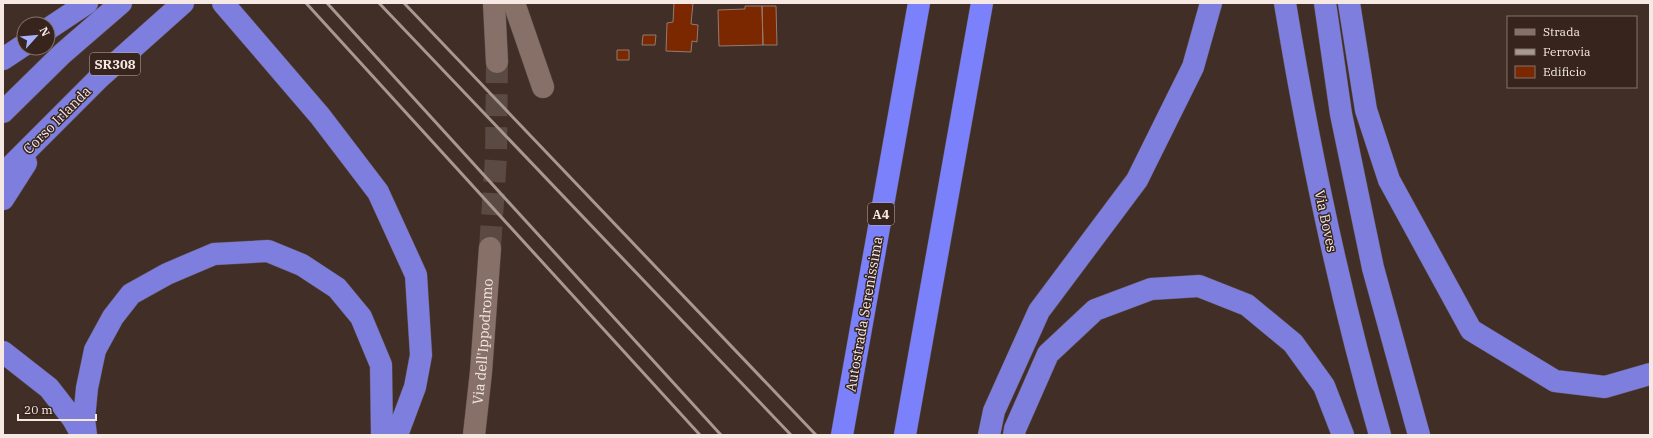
<svg xmlns="http://www.w3.org/2000/svg" width="1653" height="438" viewBox="0 0 1653 438" font-family="'IBM Plex Serif',serif">
  <style>
    .building { fill: #7b2800; stroke: #927b73 }
    .lines { fill: none; stroke-linecap: round; stroke-linejoin: round }
    .minor-tunnel { stroke: #5b4a43; stroke-width: 22; stroke-dasharray: 22 11; stroke-linecap: butt }
    .minor-casing { stroke: #5d4c46; stroke-width: 23 }
    .trunk-casing { stroke: #5d4c46; stroke-width: 23 }
    .motorway-casing { stroke: #5d4c46; stroke-width: 23 }
    .minor { stroke: #867068; stroke-width: 22 }
    .trunk { stroke: #7d7edd; stroke-width: 22 }
    .motorway { stroke: #7b81fa; stroke-width: 22 }
    .rail { stroke: #a79892; stroke-width: 3 }
    .labels { text-anchor: middle; dominant-baseline: central; stroke-width: 3; stroke-linejoin: round; paint-order: stroke }
    .shield { fill: #36241d; stroke: #bcaea8; stroke-width: 1 }
    .shield-label { font-size: 13px; font-weight: bold; fill: #f6e9e4 }
    .street-label { font-size: 14px; fill: #f6e9e4; stroke: #36241d }
  </style>
  <rect width="100%" height="100%" fill="#402e27"/>
  <path class="building" d="M674,3H693L691,24L698,25L697,42L692,41L691,52L666,51L667,23L673,22Z
    M745,6H762L763,45L719,46L718,10L745,9Z
    M762,6H776L777,45H763Z
    M643,35H656L655,45H642Z
    M617,50H629V60H617Z"/>
  <g class="lines">
    <path class="minor-tunnel" d="M490,248L496,157L497,62"/>
    <defs>
      <g id="minor">
        <path d="M494,3L497,62"/>
        <path d="M514,3L543,87"/>
        <path id="s1" d="M474,435L481,372L490,248"/>
      </g>
      <path id="trunk" d="M223,3L320,116L378,192L416,275L421,355L415,387L397,435
        M1285,3C1309,149 1339,293 1380,435
        M1325,3L1341,114L1373,268L1419,435
        M1349,3L1366,110L1389,180L1471,330L1555,381L1605,387L1650,374
        M48,29L87,3
        M3,59L24,45
        M3,112L62,54L121,3
        M3,174L99,78L183,3
        M3,199L26,163
        M3,352L49,388L73,419L82,435
        M86,435L84,419L87,388L95,350L113,317L131,294L167,274L214,254L268,251L302,265L337,288L361,317L381,365L382,435
        M989,435L994,411L1039,311L1137,180L1193,67L1211,3
        M1014,435L1015,429L1048,354L1095,310L1151,289L1199,286L1247,305L1293,343L1324,386L1343,435"/>
      <path id="motorway" d="M842,435L919,3
        M905,435L982,3"/>
    </defs>
    <use href="#minor" class="minor-casing"/>
    <use href="#trunk" class="trunk-casing"/>
    <use href="#motorway" class="motorway-casing"/>
    <use href="#minor" class="minor"/>
    <use href="#trunk" class="trunk"/>
    <use href="#motorway" class="motorway"/>
    <path class="rail" d="M306,3L700,435
      M327,3L721,435
      M379,3L791,435
      M404,3L816,435"/>
  </g>
  <g class="labels">
    <g class="shield">
      <rect x="90" y="53" width="50" height="22" rx="3"/>
      <rect x="868" y="203" width="26" height="22" rx="3"/>
    </g>
    <g class="shield-label">
      <text x="115" y="64">SR308</text>
      <text x="881" y="214">A4</text>
    </g>
    <g class="street-label">
      <text transform="translate(57 120) rotate(-45)">Corso Irlanda</text>
      <text transform="translate(1326 221) rotate(78)">Via Boves</text>
      <text transform="translate(864 314) rotate(-80)">Autostrada Serenissima</text>
      <text stroke="none"><textPath href="#s1" startOffset="94">Via dell'Ippodromo</textPath></text>
    </g>
  </g>
  <rect width="1653" height="438" fill="none" stroke="#f6e9e4" stroke-width="8"/>
  <rect x="1507" y="16" width="130" height="72" fill="#36241d" stroke="#83736d"/>
  <rect x="1515" y="29" width="20" height="6" fill="#867068" stroke="#83736d"/>
  <text x="1543" y="36" font-size="12" fill="#f6e9e4">Strada</text>
  <rect x="1515" y="49" width="20" height="6" fill="#a79892" stroke="#83736d"/>
  <text x="1543" y="56" font-size="12" fill="#f6e9e4">Ferrovia</text>
  <rect x="1515" y="66" width="20" height="12" fill="#7b2800" stroke="#83736d"/>
  <text x="1543" y="76" font-size="12" fill="#f6e9e4">Edificio</text>
  <g transform="translate(36 36) rotate(63)"><circle r="19" fill="#36241d" stroke="#83736d"/>
  <path d="M0-3L7 15L0 10L-7 15Z" fill="#a7b0fc"/>
  <text y="-6" font-size="11" font-weight="bold" text-anchor="middle" fill="#f6e9e4">N</text>
  </g>
  <path d="M18 414v6h78v-6" fill="none" stroke="#f6e9e4" stroke-width="2"/>
  <text x="24" y="414" font-size="12" fill="#f6e9e4" stroke="#36241d" stroke-width="3" paint-order="stroke">20 m</text>
</svg>
